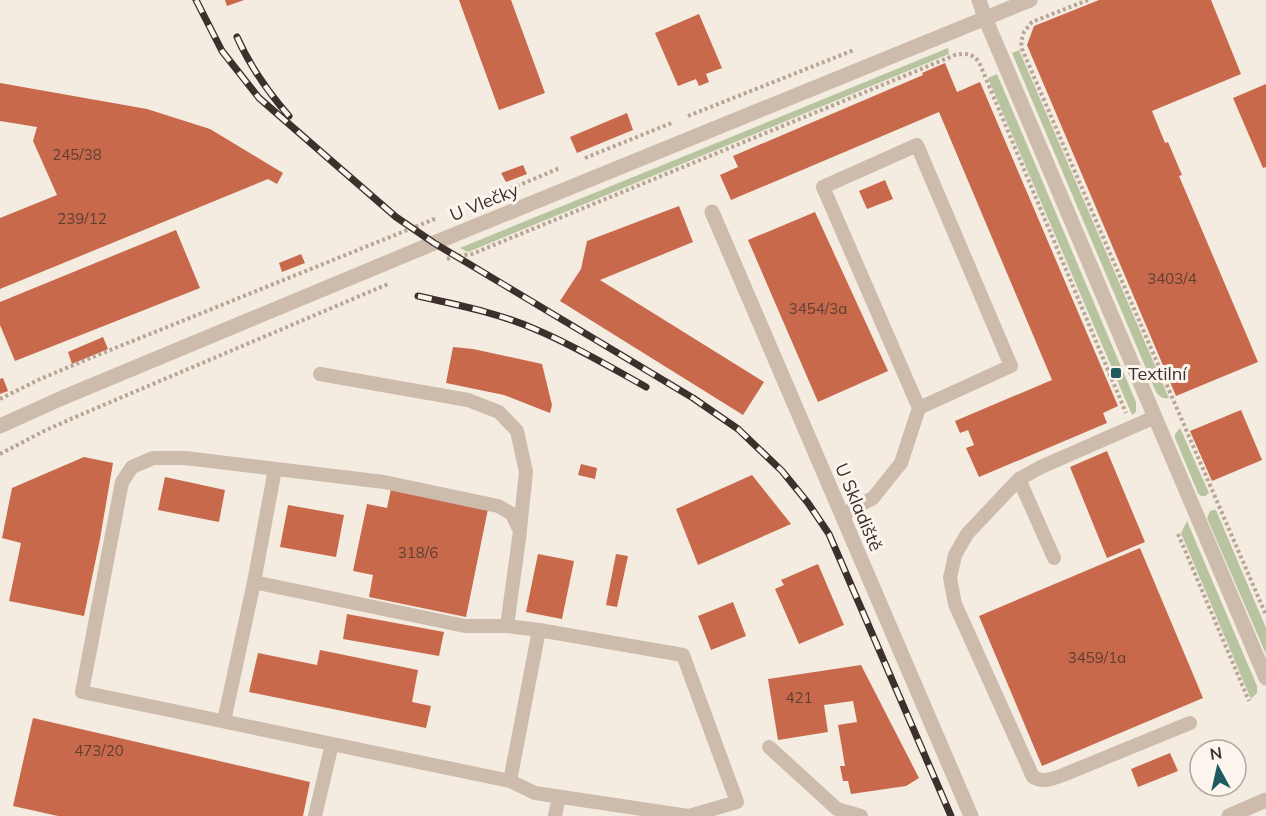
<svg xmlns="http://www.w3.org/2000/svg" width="1266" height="816" viewBox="0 0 1266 816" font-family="Mulish,sans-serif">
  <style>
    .green { fill: #b8c4a0 }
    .building { fill: #c8694b }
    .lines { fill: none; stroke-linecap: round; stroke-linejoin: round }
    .path { stroke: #b9a596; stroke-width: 4; stroke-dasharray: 3 3; stroke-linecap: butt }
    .service { stroke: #cdbbac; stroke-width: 14 }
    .minor { stroke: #cdbbac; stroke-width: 15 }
    .tertiary { stroke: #cdbbac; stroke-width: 15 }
    .rail-casing { stroke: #3b302b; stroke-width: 7 }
    .rail { stroke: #fbf5ee; stroke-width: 4.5; stroke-dasharray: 14; stroke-linecap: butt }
    .poi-dot { fill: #1f5a5e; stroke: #fbf5ee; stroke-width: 2 }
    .labels { text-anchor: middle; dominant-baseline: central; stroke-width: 6; stroke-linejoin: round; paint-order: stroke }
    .number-label { font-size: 15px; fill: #5e3e33 }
    .street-label { font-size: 18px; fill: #3b302b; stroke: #fbf5ee }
    .poi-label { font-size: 18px; fill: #3b302b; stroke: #fbf5ee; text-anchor: start }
  </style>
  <rect width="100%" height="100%" fill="#f4ebe1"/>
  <path class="green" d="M948,48L949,54L468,252L460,248Z
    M1019,50L1169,398C1162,399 1160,397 1156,392L1012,53Z
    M997,74L1136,402V412L1132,415L988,78Z
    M1180,428L1209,493L1205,496H1201L1198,493L1175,438V434Z
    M1213,510H1216L1266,628V654L1207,518L1210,511Z
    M1187,521L1257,686V693L1251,699L1181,533Z"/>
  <path class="building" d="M225,0H244L227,6Z
    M459,0H511L545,93L499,110Z
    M1099,0H1211L1241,74L1152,111L1165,143L1168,142L1182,175L1179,176L1258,362L1176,396L1027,45L1034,26Z
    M699,14L722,68L706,74L709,82L699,86L696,79L678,86L655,33Z
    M945,63L957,92L980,82L1118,406L1103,413L1107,423L979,477L966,448L974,445L968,430L960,433L955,421L1052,380L939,112L731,200L720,175L738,167L733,156L923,75L922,73Z
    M0,83L147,109L210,129L283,173L277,184L268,179L0,289V218L57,195L33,141L37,127L0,121Z
    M1266,84V167L1263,168L1233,98Z
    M627,113L633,130L577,153L570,137Z
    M523,165L527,174L506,182L501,173Z
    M885,180L893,199L867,209L859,191Z
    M679,206L693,242L600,280L764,382L743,415L560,301L581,269L587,241Z
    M815,212L888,371L818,402L748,240Z
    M176,230L200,288L15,361L0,325V302Z
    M301,254L305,263L282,272L279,263Z
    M103,337L108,349L72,364L68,352Z
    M453,347L473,349L542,364L552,405L550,413L504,395L446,383Z
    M3,378L8,391L0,394V379Z
    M1241,410L1262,460L1212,481L1190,431Z
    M1107,451L1145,542L1107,558L1070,467Z
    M84,457L113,463L100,539L84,616L9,601L21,543L2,538L12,488Z
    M581,464L597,468L595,479L578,475Z
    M752,475L791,524L698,565L676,509Z
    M165,477L225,490L219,522L158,510Z
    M391,489L488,509L466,617L369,597L373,575L353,571L367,504L387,508Z
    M288,505L344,515L336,557L280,547Z
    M1140,548L1203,698L1042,766L979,616Z
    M538,554L574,561L562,619L526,612Z
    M616,554L628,556L617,607L606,605Z
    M818,564L844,625L799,644L775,589L784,585L781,580Z
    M733,602L746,636L711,650L698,616Z
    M347,614L444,632L439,656L343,639Z
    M320,650L418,670L412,702L431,706L426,728L249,692L258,653L317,665Z
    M861,665L919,778L906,786L851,794L848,781H843L840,766H845L838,725L857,722L853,701L824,705L828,732L778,740L768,679Z
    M33,718L310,782L303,816H58L13,806Z
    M1170,753L1178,771L1138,787L1131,769Z"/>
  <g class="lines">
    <path class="path" d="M1088,0L1032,22L1024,32L1021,42L1022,49L1266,615
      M688,116L854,50
      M585,158L674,122
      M467,207L560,168
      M447,259L457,256L472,254L955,55C965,53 972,53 979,62L1126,413
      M0,399L38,380L83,361L437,218
      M0,454L44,431L73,418L388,284
      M1178,534L1249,701"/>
    <path class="service" d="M320,374L468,400L499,412L517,431L526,472L520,529
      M1155,417L1041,467L1019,479L967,534L955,555L950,578L955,604L1033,777C1043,783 1052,779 1063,775L1190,723
      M1019,479L1054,558
      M842,515L873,498L901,463L919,408L1011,366L917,145L823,187L919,408
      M254,582L275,469
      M224,721L254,582L465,626H507
      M769,747L837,809L861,816
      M510,781L82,692L122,482L132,467L153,458H185L384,482L498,506L512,514L520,531L507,626L539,630
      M315,816L332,744
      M555,816L559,797
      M688,816L535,793L510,781L539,630L683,655L737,802L689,816"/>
    <path class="minor" d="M979,0L985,18L1266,678
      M712,212L971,816"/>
    <path class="tertiary" d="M0,426L62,398L434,243L1030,0
      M1229,816L1266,800"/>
    <defs>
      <path id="rail" d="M196,0L222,51L259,98L396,217L434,243L693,398L738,429L782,471L808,503L829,534L951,816
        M237,37C250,66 268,92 289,116
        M418,296C458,305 499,313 537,330C575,346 610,367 646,387"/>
    </defs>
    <use href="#rail" class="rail-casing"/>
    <use href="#rail" class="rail"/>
  </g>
  <rect class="poi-dot" x="1110" y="367" width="12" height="12" rx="3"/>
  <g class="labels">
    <g class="number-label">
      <text x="77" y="154">245/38</text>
      <text x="82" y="218">239/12</text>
      <text x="1172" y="278">3403/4</text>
      <text x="818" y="308">3454/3a</text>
      <text x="418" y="552">318/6</text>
      <text x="1097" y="657">3459/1a</text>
      <text x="799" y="697">421</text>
      <text x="99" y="750">473/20</text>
    </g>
    <g class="street-label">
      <text transform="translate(484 202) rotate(-22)">U Vlečky</text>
      <text transform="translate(859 507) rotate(67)">U Skladiště</text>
    </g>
    <g class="poi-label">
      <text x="1128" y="373">Textilní</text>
    </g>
  </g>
  <g transform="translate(1218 768) rotate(352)"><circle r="28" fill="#fbf5ee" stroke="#aea6a0" stroke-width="1.5"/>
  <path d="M0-4.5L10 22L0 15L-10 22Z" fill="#1f5a5e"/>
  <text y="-9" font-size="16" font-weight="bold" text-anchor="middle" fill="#3b302b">N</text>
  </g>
</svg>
